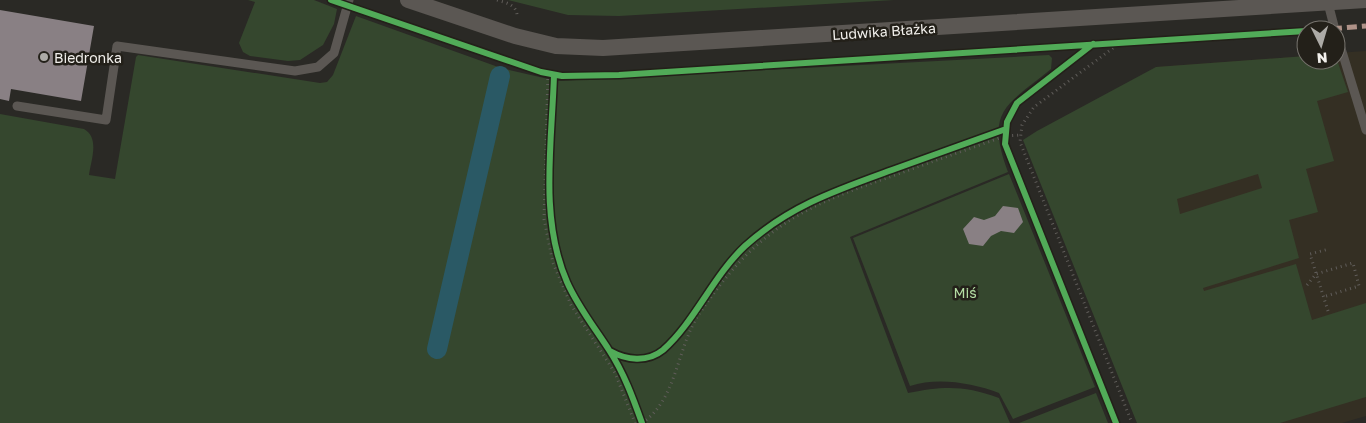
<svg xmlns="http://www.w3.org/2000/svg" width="1366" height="423" viewBox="0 0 1366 423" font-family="'Golos Text',sans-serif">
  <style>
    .built { fill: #342f23 }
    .green { fill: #35472e; fill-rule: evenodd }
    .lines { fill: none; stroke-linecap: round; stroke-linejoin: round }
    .canal { stroke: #2a5965; stroke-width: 20 }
    .building { fill: #898084 }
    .path { stroke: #605d5a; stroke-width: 3; stroke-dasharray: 1 4; stroke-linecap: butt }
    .service { stroke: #5b5753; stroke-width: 9 }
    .minor { stroke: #5b5753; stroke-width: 16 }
    .quiet { stroke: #af9288; stroke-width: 5; stroke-dasharray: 10 5; stroke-linecap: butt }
    .cycleway-casing { stroke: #232019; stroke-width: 9 }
    .cycleway { stroke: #51ab58; stroke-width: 6 }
    .poi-dot { fill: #acaaa6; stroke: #232019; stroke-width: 2 }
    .labels { text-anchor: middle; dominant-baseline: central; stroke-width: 5; stroke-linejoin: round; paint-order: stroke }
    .street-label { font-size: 14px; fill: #f2f0ec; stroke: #232019 }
    .poi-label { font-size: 14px; fill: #f2f0ec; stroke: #232019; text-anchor: start }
    .park-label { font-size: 14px; fill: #b4dea4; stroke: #232019 }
  </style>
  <rect width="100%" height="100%" fill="#2a2925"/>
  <path class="built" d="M1366,51V416L1342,423H1201L1156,67L1306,56V60H1336V53Z"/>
  <path class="green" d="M248,0H314L337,9L334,24L323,45L300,60L288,61L250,56L243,52L239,43L255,2Z
    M508,0H894L619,16L568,15Z
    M356,16L501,68L557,81L1049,55L1052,58L1051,69C1006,106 985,110 1008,172L850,237L908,393C943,386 964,385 999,398L1010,423H0V114L84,129C100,138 91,160 89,175L115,179L136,57L138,55L320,83L327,82L333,75Z
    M1306,56V60H1336V57L1348,92L1317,101L1334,161L1306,169L1318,212L1289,220L1299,258L1203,288L1204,291L1296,264L1312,320L1366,303V397L1280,423H1137L1023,140L1037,131L1156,67ZM1258,174L1262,188L1180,214L1177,199Z
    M1009,174L1095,387L1013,419L999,393C972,383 938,377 910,386L853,238Z
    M1096,393L1108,423H1019Z"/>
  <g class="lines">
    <path class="canal" d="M437,349L500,76"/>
  </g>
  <path class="building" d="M0,10L94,26L81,101L11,89L9,101L0,99Z
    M1003,206L1018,208L1023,222L1014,233L1001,231L991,236L983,246L969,244L963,229L974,217L984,220L995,216Z"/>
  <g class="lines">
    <path class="path" d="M497,0C507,3 518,5 517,18
      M1121,42L1034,107L1022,125L1020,142L1132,423
      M548,74L544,219L553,263L571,305L615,373L635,423
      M1307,285L1316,274L1353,263L1359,286L1323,297
      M1328,311L1310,254L1329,249
      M642,423C677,400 677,347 699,314C718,287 737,261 763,240C802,206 850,191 898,174C933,161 969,149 1005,136L1020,135"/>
    <path class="service" d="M1328,3L1335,30
      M1336,32L1366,130
      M17,106L106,120L117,46L295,71L318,67L334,53L349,0"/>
    <path class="minor" d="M408,0L515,36L556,46L603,48L1366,0"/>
    <path class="quiet" d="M1317,30L1366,26"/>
    <defs>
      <path id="cycleway" d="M331,0L541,72L562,76L619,75L1306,31
        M1093,44L1017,103L1007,122L1005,144L1116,423
        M554,75C552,143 539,218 567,282C578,307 595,328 609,350C624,373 633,398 642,423
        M610,351C626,360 647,363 663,350C694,323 713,276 745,246C789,206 837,190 892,170C930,156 968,143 1006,129"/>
    </defs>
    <use href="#cycleway" class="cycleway-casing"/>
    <use href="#cycleway" class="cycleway"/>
  </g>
  <circle class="poi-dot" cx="44" cy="57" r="5"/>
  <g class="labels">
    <g class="street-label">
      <text transform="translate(884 31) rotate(-4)">Ludwika Błażka</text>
    </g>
    <g class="poi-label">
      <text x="54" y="57">Biedronka</text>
    </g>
    <g class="park-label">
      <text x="965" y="292">Miś</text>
    </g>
  </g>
  <g transform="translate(1321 45) rotate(175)"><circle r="24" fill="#232019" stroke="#76736d"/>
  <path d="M0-4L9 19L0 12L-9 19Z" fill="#acaaa6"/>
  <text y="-8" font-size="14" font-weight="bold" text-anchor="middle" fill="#f2f0ec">N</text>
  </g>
</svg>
